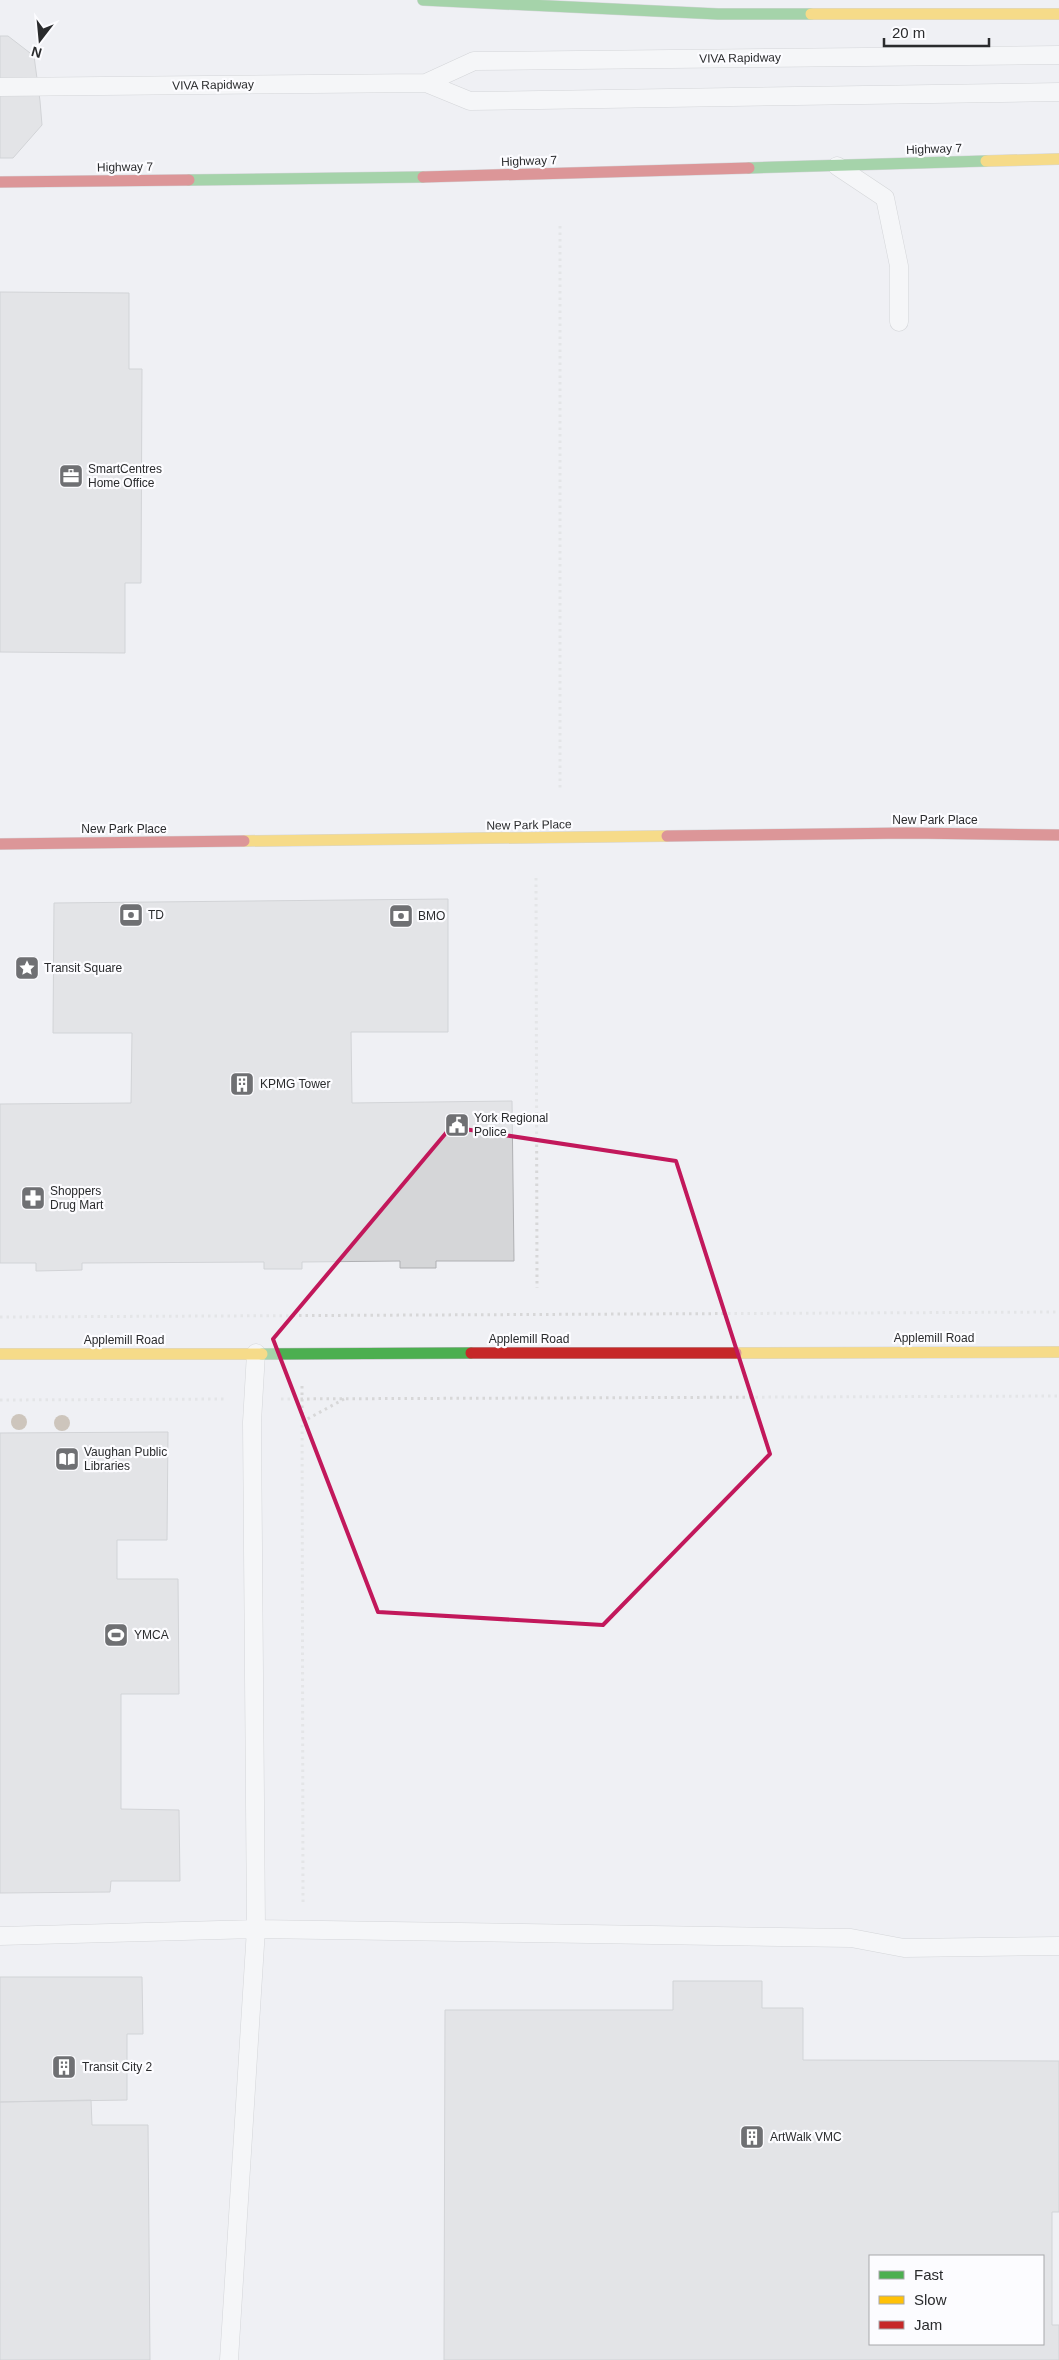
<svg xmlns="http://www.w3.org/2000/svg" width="1059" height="2360" viewBox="0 0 1059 2360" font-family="Helvetica,sans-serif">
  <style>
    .building { fill: #d5d6d8; stroke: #afb0b3; fill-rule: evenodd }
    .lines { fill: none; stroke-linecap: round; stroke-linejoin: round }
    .lane-casing { stroke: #b4b5b8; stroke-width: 19 }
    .fast-casing { stroke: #b4b5b8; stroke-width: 12 }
    .slow-casing { stroke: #b4b5b8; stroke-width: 12 }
    .jam-casing { stroke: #b4b5b8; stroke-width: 12 }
    .path { stroke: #d7d7d8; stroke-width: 3; stroke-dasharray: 2.5 4; stroke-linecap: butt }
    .lane { stroke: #fdfdfd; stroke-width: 18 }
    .fast { stroke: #4caf50; stroke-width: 11 }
    .slow { stroke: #ffc107; stroke-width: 11 }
    .jam { stroke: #c62828; stroke-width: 11 }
    .tree { fill: #a49178 }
    .marked { fill: none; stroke: #c2185b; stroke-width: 4; stroke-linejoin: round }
    .labels { text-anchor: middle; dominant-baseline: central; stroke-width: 4.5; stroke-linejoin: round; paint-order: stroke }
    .street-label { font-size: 12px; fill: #2a2b2d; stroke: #fcfcff }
    .poi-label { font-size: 12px; fill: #2a2b2d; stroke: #fcfcff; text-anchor: start }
  </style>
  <rect width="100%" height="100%" fill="#eff0f4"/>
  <path class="building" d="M0,36H8L34,56L40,101L42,125L13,158H0Z
    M0,292L129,293V369H142L141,583H125V653L0,652Z
    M448,899V1032H351L352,1103L512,1101L514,1261H436V1268H400V1261L302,1262V1269H264V1262L82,1263V1270L36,1271V1263H0V1104L131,1103L132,1033H53L54,903Z
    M168,1432L167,1540H117V1579H178L179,1694H121V1809L179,1810L180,1881H111L110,1892L0,1893V1433Z
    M0,1977H142L143,2034H127V2100L0,2102Z
    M673,1981H762V2008H803V2060L1059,2061V2212H1052V2325H1059V2360H444L445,2010H673ZM870,2256H1043V2344H870Z
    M91,2100L92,2125H148L150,2360H0V2102Z"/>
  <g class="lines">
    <defs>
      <path id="lane" d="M426,83L474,61L1059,55
        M0,87L426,83L470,101L1059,92
        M837,166L885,198L899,266V322
        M0,1936L256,1929L851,1938L904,1948L1059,1946
        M229,2360L256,1929L252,1422L256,1353"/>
      <path id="fast" d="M423,0L718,14H811
        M749,168L986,161
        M189,180L423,177
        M262,1354L471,1353"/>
      <path id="slow" d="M811,14H1059
        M986,161L1059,159
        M244,841L667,836
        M736,1353L1059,1352
        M0,1354H262"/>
      <path id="jam" d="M423,177L749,168
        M0,182L189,180
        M667,836L909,833L1059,835
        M0,844L244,841
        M471,1353H736"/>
    </defs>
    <use href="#lane" class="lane-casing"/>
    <use href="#fast" class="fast-casing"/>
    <use href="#slow" class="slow-casing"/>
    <use href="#jam" class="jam-casing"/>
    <path class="path" d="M560,226V789
      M536,878L537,1288
      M0,1317L1059,1312
      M302,1386L303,1902
      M281,1399L1059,1396
      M0,1400L227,1399
      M302,1422L344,1399"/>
    <use href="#lane" class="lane"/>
    <use href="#fast" class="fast"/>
    <use href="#slow" class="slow"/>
    <use href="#jam" class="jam"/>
  </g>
  <g class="tree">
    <circle cx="19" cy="1422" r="8"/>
    <circle cx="62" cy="1423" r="8"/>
  </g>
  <path d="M0 0H1059V2360H0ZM451,1127L676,1161L770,1454L603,1625L378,1612L273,1339Z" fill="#eff0f4" fill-opacity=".55" fill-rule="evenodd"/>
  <path class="marked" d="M451,1127L676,1161L770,1454L603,1625L378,1612L273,1339Z"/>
  <defs>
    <symbol id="office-square" viewBox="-11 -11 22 22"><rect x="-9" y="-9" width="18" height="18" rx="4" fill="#6f7073" stroke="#fcfcff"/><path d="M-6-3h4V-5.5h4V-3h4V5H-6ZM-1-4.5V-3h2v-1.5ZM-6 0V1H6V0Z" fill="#fff"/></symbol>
    <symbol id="bank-square" viewBox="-11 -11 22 22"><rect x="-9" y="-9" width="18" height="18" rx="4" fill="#6f7073" stroke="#fcfcff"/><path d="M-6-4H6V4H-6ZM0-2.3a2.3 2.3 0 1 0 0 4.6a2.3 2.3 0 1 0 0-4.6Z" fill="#fff"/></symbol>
    <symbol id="sight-square" viewBox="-11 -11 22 22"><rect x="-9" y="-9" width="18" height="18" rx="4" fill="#6f7073" stroke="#fcfcff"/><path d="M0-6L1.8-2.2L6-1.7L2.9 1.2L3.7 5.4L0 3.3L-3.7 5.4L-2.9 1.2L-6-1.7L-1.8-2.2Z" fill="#fff"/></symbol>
    <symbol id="building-square" viewBox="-11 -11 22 22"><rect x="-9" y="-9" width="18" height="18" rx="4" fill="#6f7073" stroke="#fcfcff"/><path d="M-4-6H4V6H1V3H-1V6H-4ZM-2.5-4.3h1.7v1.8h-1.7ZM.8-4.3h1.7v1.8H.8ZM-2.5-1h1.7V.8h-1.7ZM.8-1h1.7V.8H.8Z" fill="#fff"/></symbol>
    <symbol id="civic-square" viewBox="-11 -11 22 22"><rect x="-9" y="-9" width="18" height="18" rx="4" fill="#6f7073" stroke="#fcfcff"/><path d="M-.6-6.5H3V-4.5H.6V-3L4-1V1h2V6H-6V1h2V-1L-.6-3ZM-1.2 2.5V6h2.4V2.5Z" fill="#fff"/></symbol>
    <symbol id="pharmacy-square" viewBox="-11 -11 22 22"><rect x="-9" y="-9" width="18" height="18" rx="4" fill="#6f7073" stroke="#fcfcff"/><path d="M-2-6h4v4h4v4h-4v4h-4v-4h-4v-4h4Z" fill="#fff"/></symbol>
    <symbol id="library-square" viewBox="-11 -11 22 22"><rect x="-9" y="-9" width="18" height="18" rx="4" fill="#6f7073" stroke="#fcfcff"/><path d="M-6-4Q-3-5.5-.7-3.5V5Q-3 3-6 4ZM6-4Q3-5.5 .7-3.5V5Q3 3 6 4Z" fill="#fff"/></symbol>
    <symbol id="stadium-square" viewBox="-11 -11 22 22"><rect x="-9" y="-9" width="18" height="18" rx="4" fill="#6f7073" stroke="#fcfcff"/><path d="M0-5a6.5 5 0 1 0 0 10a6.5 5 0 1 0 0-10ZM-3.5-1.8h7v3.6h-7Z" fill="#fff"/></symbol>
  </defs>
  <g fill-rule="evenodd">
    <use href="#office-square" x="57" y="462" width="28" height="28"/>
    <use href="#bank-square" x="117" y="901" width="28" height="28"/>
    <use href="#bank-square" x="387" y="902" width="28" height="28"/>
    <use href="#sight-square" x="13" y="954" width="28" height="28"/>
    <use href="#building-square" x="228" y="1070" width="28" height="28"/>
    <use href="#civic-square" x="443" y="1111" width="28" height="28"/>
    <use href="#pharmacy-square" x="19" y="1184" width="28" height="28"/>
    <use href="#library-square" x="53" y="1445" width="28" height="28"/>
    <use href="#stadium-square" x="102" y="1621" width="28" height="28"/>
    <use href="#building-square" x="50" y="2053" width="28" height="28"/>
    <use href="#building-square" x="738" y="2123" width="28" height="28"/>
  </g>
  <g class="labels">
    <g class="street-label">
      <text transform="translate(740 58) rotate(-1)">VIVA Rapidway</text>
      <text transform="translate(213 85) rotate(-1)">VIVA Rapidway</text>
      <text transform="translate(934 149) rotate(-2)">Highway 7</text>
      <text transform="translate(529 161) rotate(-2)">Highway 7</text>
      <text transform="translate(125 167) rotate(-1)">Highway 7</text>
      <text x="935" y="820">New Park Place</text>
      <text transform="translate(529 825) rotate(-1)">New Park Place</text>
      <text x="124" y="829">New Park Place</text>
      <text x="934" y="1338">Applemill Road</text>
      <text x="529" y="1339">Applemill Road</text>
      <text x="124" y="1340">Applemill Road</text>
    </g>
    <g class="poi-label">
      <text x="88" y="469">SmartCentres<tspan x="88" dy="14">Home Office</tspan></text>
      <text x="148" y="915">TD</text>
      <text x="418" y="916">BMO</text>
      <text x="44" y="968">Transit Square</text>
      <text x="260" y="1084">KPMG Tower</text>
      <text x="474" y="1118">York Regional<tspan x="474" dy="14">Police</tspan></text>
      <text x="50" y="1191">Shoppers<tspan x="50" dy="14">Drug Mart</tspan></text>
      <text x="84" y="1452">Vaughan Public<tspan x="84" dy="14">Libraries</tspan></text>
      <text x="134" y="1635">YMCA</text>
      <text x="82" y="2067">Transit City 2</text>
      <text x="770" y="2137">ArtWalk VMC</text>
    </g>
  </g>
  <rect x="869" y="2255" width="175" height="90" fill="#fcfcff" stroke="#a8a8ab"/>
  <rect x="879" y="2271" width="25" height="8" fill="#4caf50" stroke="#a8a8ab"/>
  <text x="914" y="2280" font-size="15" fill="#2a2b2d">Fast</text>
  <rect x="879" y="2296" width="25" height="8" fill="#ffc107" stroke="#a8a8ab"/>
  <text x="914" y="2305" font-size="15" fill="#2a2b2d">Slow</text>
  <rect x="879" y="2321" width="25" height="8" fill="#c62828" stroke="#a8a8ab"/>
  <text x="914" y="2330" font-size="15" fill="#2a2b2d">Jam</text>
  <g transform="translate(40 40) rotate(196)" stroke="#fcfcff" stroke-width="4" paint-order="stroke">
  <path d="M0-4L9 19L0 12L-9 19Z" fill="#2a2b2d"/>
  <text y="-8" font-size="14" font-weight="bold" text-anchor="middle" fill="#2a2b2d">N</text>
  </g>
  <path d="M884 38v8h105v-8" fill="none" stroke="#2a2b2d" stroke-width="2.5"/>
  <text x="892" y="38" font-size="15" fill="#2a2b2d" stroke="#fcfcff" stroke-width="4" paint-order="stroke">20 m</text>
</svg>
